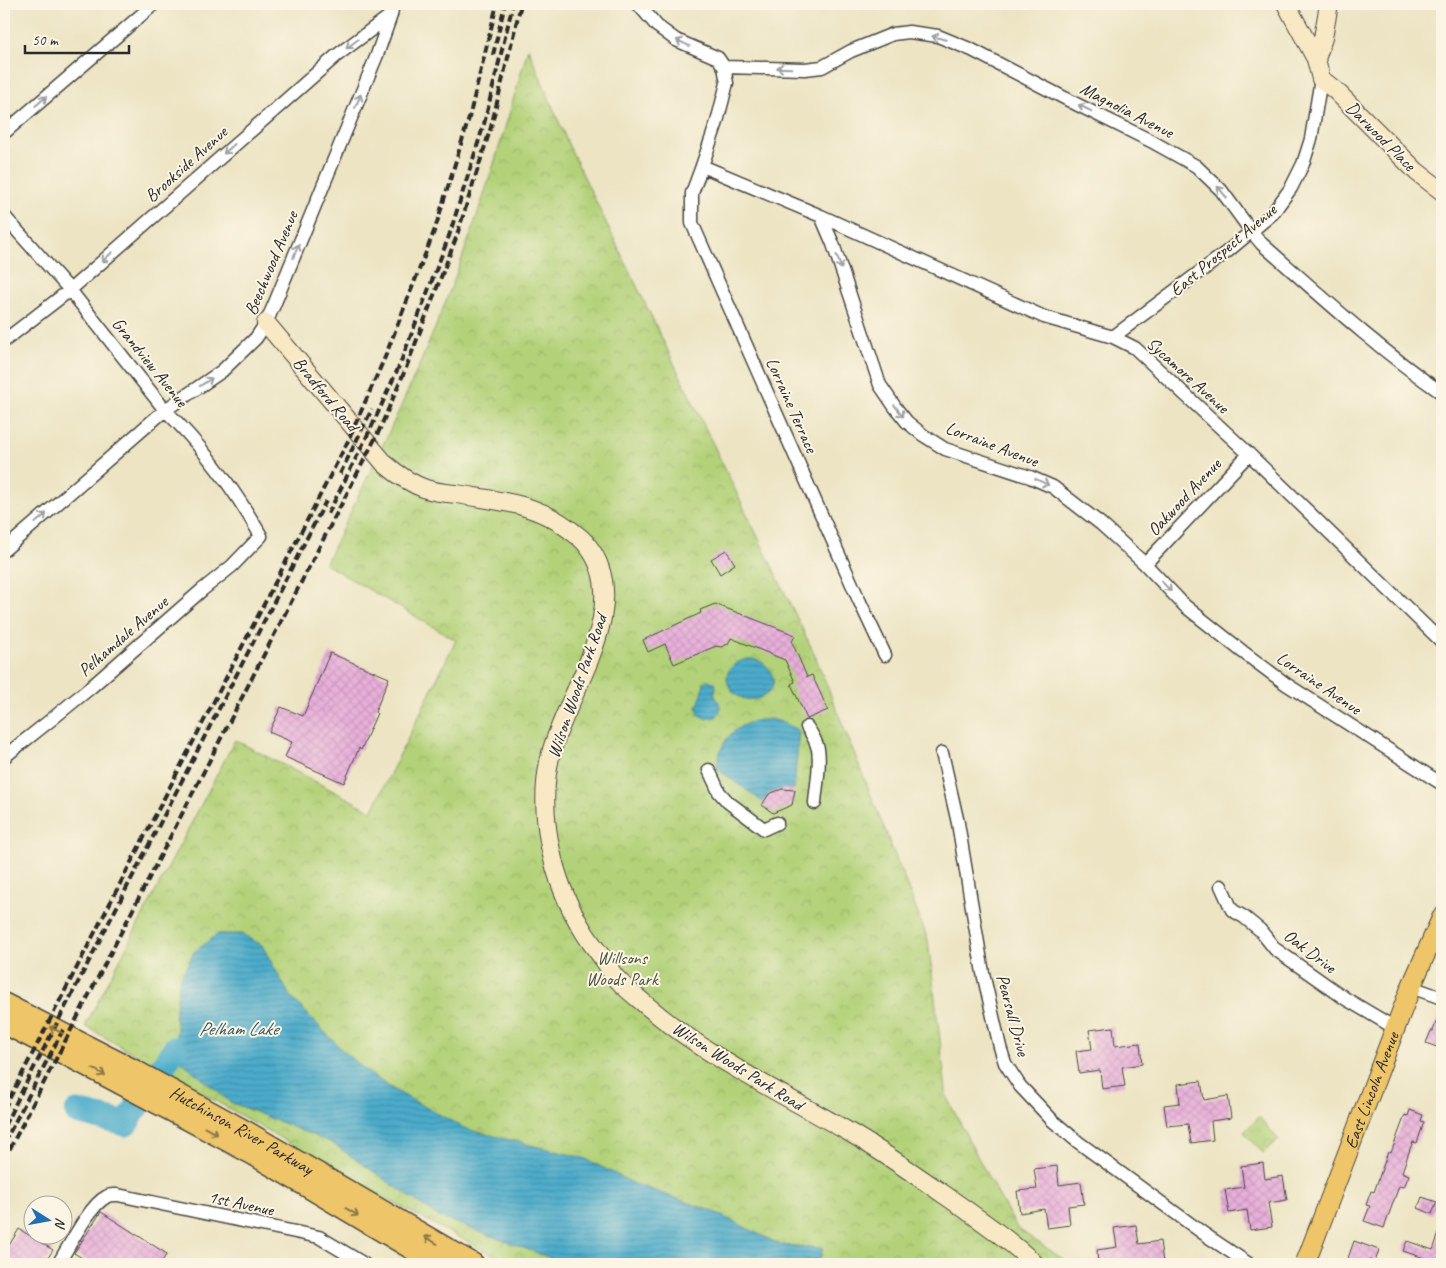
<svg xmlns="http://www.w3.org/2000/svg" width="1446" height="1268" viewBox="0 0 1446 1268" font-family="Caveat,sans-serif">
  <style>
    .park { fill: url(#park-crowns); stroke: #6e7e52 }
    .water { fill: url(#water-rules); stroke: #3c6c7b }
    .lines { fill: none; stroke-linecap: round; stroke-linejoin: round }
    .river { stroke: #4caccb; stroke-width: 25 }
    .building { fill: url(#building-cross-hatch) }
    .street-casing { stroke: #484742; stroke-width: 15 }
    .secondary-casing { stroke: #484742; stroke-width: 20 }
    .primary-casing { stroke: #484742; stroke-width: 21 }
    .highway-casing { stroke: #484742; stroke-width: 24 }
    .street { stroke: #fff; stroke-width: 12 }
    .secondary { stroke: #f8e8c3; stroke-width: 18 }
    .primary { stroke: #eec569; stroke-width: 19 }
    .highway { stroke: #eec569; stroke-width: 21 }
    .rail { stroke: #2b2b2b; stroke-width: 4; stroke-dasharray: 8 4; stroke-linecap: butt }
    .oneway { stroke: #a0a0a0 }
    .oneway2 { stroke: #8c784a }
    .labels { text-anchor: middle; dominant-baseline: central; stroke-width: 4; stroke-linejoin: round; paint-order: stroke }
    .street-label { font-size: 18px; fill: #2b2b2b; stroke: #fcf5e5 }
    .park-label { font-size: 18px; fill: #4d543e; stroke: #fcf5e5 }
    .water-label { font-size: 19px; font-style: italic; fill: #375863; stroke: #fcf5e5 }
  </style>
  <defs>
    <pattern id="park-crowns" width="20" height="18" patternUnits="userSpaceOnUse" patternTransform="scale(1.25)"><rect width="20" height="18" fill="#b2d178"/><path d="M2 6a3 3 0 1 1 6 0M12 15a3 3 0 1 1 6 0" fill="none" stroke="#99b468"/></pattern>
    <pattern id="water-rules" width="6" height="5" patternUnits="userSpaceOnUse" patternTransform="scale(1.25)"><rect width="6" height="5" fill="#4caccb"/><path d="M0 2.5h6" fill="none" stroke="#3f8ca5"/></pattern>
    <pattern id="building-cross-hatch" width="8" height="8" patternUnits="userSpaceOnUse" patternTransform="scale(1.25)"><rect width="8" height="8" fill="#e8afda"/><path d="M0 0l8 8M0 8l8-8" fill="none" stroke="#c797bb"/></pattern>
  </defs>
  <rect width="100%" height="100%" fill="#fcf5e5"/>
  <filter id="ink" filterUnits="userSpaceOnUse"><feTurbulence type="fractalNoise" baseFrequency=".02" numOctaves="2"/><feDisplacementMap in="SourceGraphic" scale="10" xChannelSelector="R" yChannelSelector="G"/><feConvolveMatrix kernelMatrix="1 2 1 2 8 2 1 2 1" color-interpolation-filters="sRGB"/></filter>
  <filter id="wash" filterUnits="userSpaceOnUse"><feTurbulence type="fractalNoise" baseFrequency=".0096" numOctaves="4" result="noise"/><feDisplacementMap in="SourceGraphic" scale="20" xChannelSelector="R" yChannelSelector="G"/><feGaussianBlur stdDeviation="1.12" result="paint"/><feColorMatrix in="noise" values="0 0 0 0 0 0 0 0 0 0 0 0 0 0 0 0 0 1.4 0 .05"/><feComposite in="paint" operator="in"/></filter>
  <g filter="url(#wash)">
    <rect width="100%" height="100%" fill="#ece4c3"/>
    <path class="park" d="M528,48L569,146L813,651L889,840L928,940L947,1098L986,1173L1017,1228L1070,1264H510L390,1201L85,1026L235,740L372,811L456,640L325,564C369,475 413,386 449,293C480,213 505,131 528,48Z
      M1259,1117L1278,1139L1263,1153L1244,1132Z"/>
    <path class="water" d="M748,659C756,659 763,661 768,668C789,694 743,714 729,686C722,671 735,661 748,659Z
      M709,680L715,683L716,687L714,694C719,703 724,708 716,717L707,719L699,715L697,707L702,694L704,682Z
      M771,719L785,723L799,731L794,789C779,788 771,790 763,802L717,769C719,737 739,720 771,719Z
      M218,934H242L262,945L290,996L344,1052L370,1074L396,1091L466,1129L584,1158L635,1184L712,1211L781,1245L823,1248L818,1264H567L439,1217L332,1143L230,1102L180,1060L174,1049L177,1029L175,1019L179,981L194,952Z"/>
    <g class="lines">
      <path class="river" d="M77,1112L126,1124L174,1049"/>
    </g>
    <g id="blocks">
      <path class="building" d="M726,550L735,564L720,574L711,559Z
        M715,604L795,635L792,642L807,677L812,675L828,710L807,719L791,684L795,682L785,660L731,638L728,644L721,647L716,646L674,664L665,644L648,652L643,640L701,613L700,610Z
        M330,653L389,678L375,712L377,713L361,750L359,748L344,783L285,757L292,742L269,732L281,707L303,716Z
        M782,789L795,790L792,805L773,813L762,805L769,794Z
        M1441,1009H1442V1049L1426,1043L1431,1031H1433Z
        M1113,1027L1115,1046L1140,1043L1142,1064L1122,1067L1125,1086L1102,1089L1100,1070L1079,1073L1076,1051L1092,1049L1089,1030Z
        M1201,1081L1204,1100L1228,1096L1231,1118L1211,1121L1213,1140L1191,1143L1188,1124L1167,1126L1164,1105L1180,1103L1178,1084Z
        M1410,1110L1423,1115L1421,1121L1424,1122L1417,1143L1413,1142L1410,1149L1402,1172L1409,1175L1404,1187L1399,1186L1384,1228L1364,1221L1370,1206L1366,1205L1371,1191L1374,1192L1388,1152L1391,1153L1405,1115L1408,1116Z
        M1263,1163L1265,1179L1283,1176L1287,1200L1268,1203L1272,1227L1250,1230L1247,1210L1229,1213L1225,1190L1244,1187L1241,1166Z
        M1057,1166L1059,1185L1081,1182L1084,1204L1068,1206L1070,1225L1047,1228L1044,1209L1020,1213L1017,1191L1037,1189L1034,1169Z
        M1422,1197L1437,1202L1432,1214L1418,1208Z
        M101,1212L167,1254L160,1264H92L74,1253Z
        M1136,1225L1139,1244L1160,1241L1163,1263L1154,1264H1098L1097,1250L1117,1247L1114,1228Z
        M1441,1228L1442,1229V1264L1403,1251L1407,1241L1433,1250Z
        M19,1229L53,1250L44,1264H4V1254Z
        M1354,1241L1379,1250L1375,1262L1369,1260L1367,1264H1346Z"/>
    </g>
  </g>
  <g filter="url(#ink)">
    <use href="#blocks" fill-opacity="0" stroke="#484742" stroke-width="1"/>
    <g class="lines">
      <defs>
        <path id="street" d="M638,4L657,26L676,40L718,58L724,67L727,83L717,122L702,166L821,216L1044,317L1113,337L1135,348L1249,454L1442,642
          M724,67L805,69L822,67L851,51L893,34L909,32L938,36L972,50L1078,105L1151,141L1196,166L1221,190L1251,231L1262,244C1321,296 1378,349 1442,393
          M4,133L154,4
          M702,166L692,193V223L859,600L885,655
          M4,216L70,290L165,410C203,447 235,490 261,536L232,566L202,590L90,688L52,719L4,757
          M821,216L833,244L880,385L895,407L907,422L923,435L945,449L1030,477L1053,487L1101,524L1145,564L1185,606L1243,652L1286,684L1442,784
          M1113,337L1228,251L1272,214L1291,188L1303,164L1311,139L1321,79
          M4,341L70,290L336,56L391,15
          M4,550L165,410L222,371L256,338L266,323L274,305L377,55L391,15L393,4
          M1145,564L1249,454
          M807,727C812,734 816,741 818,749C821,765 816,787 815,803
          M942,753L958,823L983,973L1000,1047L1005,1063L1020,1086L1053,1121L1078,1142L1207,1236L1249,1264
          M709,770L719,792L728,802L764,829L777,823
          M1221,886L1232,910L1244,917L1260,930L1275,949L1346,999L1395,1028
          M1411,987L1442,998
          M58,1264C69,1247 89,1206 106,1197C110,1194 113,1195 118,1195L319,1237L364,1264"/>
        <path id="secondary" d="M1286,4L1316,59L1321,79L1335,90L1417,172L1442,191
          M1316,59L1323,38L1329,4
          M266,323L385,464C398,475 411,484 426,489C435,492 446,493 456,494C498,501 533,502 569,529C575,534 582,538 587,545C636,605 567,692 551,753C536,812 552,881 584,932C590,942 598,952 605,961C609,968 613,976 619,981C626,989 637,997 646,1005C707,1057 779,1092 849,1132C880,1150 910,1171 939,1191C972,1214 1006,1237 1035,1264"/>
        <g id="primary">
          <path id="s1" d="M1305,1264L1411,987L1442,917"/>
        </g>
        <g id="highway">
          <path id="s2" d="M4,1004L135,1071L250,1134L473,1264"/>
          <path d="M4,1023L73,1058L253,1154L438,1264"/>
        </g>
      </defs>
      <use href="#street" class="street-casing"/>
      <use href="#secondary" class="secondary-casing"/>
      <use href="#primary" class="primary-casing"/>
      <use href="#highway" class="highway-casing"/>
      <use href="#street" class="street"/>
      <use href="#secondary" class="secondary"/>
      <use href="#primary" class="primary"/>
      <use href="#highway" class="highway"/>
      <path class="rail" d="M493,55L505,4
        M340,474L372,409
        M328,514L372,426L400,364L449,236L484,124L513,4
        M4,1109L347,443L385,357L435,229L469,118L497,4
        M4,1126L326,501
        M4,1143L64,1028
        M4,1160L378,433L406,368L456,238L491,127L521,4"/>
    </g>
    <defs><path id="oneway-shaft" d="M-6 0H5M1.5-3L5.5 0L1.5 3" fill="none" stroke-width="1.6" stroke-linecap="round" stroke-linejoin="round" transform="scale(1.25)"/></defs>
    <g class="oneway">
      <use href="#oneway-shaft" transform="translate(939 38) rotate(-164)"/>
      <use href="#oneway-shaft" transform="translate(683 43) rotate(-155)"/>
      <use href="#oneway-shaft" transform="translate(352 44) rotate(143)"/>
      <use href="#oneway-shaft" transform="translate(784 68) rotate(-178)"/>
      <use href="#oneway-shaft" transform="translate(41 101) rotate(-41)"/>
      <use href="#oneway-shaft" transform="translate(358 101) rotate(-67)"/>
      <use href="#oneway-shaft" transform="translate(1085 108) rotate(-154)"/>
      <use href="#oneway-shaft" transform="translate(229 149) rotate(138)"/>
      <use href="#oneway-shaft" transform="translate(1222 192) rotate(-130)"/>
      <use href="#oneway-shaft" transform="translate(296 251) rotate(-68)"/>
      <use href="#oneway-shaft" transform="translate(107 257) rotate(138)"/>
      <use href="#oneway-shaft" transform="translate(839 262) rotate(71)"/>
      <use href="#oneway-shaft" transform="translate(206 382) rotate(-34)"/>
      <use href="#oneway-shaft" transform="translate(899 411) rotate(52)"/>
      <use href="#oneway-shaft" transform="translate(1042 482) rotate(25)"/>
      <use href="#oneway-shaft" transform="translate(41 518) rotate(-41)"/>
      <use href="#oneway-shaft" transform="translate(1166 586) rotate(46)"/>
    </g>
    <g class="oneway2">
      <use href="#oneway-shaft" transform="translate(56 1030) rotate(-154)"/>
      <use href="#oneway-shaft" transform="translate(99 1072) rotate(28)"/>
      <use href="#oneway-shaft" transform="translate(211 1131) rotate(28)"/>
      <use href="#oneway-shaft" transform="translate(352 1212) rotate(31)"/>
      <use href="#oneway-shaft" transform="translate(431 1240) rotate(-149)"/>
    </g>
  </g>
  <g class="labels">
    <g class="street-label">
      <text transform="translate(1127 110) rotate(27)">Magnolia Avenue</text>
      <text transform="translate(1381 136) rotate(45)">Darwood Place</text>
      <text transform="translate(186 164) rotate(-42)">Brookside Avenue</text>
      <text transform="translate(1223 250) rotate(-40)">East Prospect Avenue</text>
      <text transform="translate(271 263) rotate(-67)">Beechwood Avenue</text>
      <text transform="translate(150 362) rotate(51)">Grandview Avenue</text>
      <text transform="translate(1188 375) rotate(42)">Sycamore Avenue</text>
      <text transform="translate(326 394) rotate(50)">Bradford Road</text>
      <text transform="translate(792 405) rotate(66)">Lorraine Terrace</text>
      <text transform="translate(992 444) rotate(21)">Lorraine Avenue</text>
      <text transform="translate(1184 497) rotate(-47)">Oakwood Avenue</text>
      <text transform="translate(123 636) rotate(-41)">Pelhamdale Avenue</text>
      <text transform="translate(1319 683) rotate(34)">Lorraine Avenue</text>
      <text transform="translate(577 686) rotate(-71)">Wilson Woods Park Road</text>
      <text transform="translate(1310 951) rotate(37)">Oak Drive</text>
      <text transform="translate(1013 1015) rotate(75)">Pearsall Drive</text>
      <text transform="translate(738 1066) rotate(32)">Wilson Woods Park Road</text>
      <text stroke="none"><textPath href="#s1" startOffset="186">East Lincoln Avenue</textPath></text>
      <text stroke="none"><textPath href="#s2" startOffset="269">Hutchinson River Parkway</textPath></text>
      <text transform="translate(241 1203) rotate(12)">1st Avenue</text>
    </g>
    <g class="park-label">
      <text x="622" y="958">Willsons<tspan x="622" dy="21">Woods Park</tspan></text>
    </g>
    <g class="water-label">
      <text x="238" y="1029">Pelham Lake</text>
    </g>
  </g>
  <rect width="1446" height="1268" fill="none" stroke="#fcf5e5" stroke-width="20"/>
  <g transform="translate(48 1220) rotate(101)"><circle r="24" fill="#fcf5e5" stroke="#a8a49b"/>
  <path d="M0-4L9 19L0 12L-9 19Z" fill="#1f6fb2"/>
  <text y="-8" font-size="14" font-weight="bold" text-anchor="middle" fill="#2b2b2b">N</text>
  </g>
  <path d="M25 45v8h104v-8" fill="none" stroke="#2b2b2b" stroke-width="2.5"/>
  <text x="32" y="45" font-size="15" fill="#2b2b2b" stroke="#fcf5e5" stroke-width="4" paint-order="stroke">50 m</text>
</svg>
